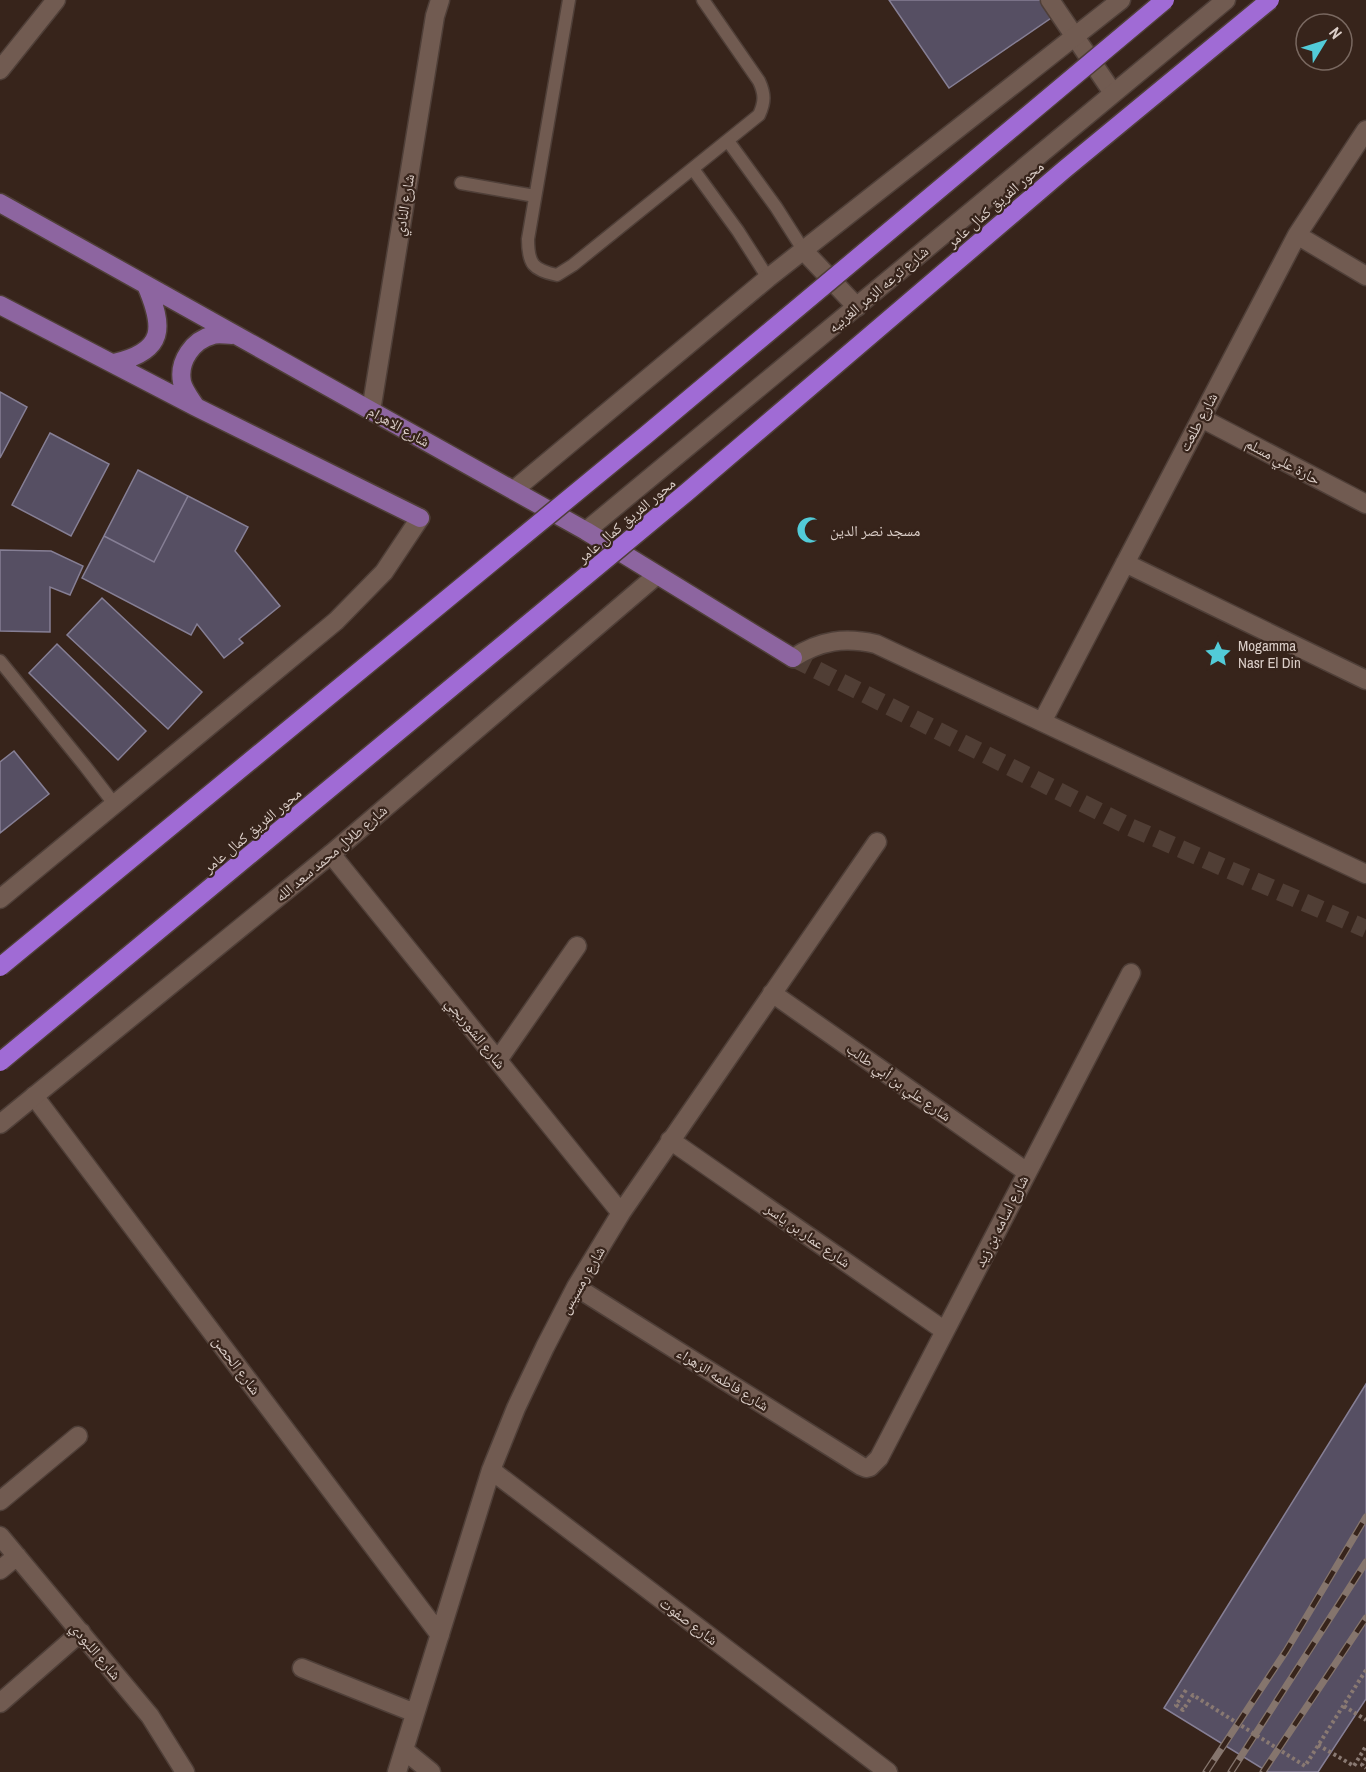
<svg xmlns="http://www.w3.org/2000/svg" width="1366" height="1772" viewBox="0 0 1366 1772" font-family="'Archivo Narrow','Noto Naskh Arabic',sans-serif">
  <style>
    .building { fill: #564f63; stroke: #867f95; stroke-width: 1.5 }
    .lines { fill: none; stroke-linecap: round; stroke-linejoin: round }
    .primary-tunnel { stroke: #503e35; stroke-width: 18; stroke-dasharray: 18 9; stroke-linecap: butt }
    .lane-casing { stroke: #4f3f38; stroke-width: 15 }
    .street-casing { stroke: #4f3f38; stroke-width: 21 }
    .secondary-casing { stroke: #4f3f38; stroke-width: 21 }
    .primary-casing { stroke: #4f3f38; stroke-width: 21 }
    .path { stroke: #897972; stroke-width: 4; stroke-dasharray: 3 3; stroke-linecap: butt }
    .lane { stroke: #715b51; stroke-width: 12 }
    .street { stroke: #715b51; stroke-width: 18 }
    .secondary { stroke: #715b51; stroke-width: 18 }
    .primary { stroke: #8d65a0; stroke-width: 18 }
    .rail-casing { stroke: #85756d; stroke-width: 7 }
    .rail { stroke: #37241b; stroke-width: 4.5; stroke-dasharray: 14; stroke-linecap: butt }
    .highway-bridge-casing { stroke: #4f3f38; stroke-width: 21; stroke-linecap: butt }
    .highway-bridge { stroke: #a06bd5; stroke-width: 18 }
    .labels { text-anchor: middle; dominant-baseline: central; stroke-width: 4.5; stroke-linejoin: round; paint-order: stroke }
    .street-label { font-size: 15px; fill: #dbcec8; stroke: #37241b }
    .poi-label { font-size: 15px; fill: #dbcec8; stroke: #37241b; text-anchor: start }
  </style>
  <rect width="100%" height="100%" fill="#37241b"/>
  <path class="building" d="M889,0H1044L1054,16L949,88Z
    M0,392L27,407L0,458Z
    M50,433L109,464L71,536L12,505Z
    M138,470L188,496L154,562L104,536Z
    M188,496L248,527L235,551L280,606L239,639L243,643L224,658L197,624L191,635L82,578L104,536L154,562Z
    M0,550L51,551L83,566L70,595L50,587V632L0,631Z
    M102,598L202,692L168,729L67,635Z
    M57,644L146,731L118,760L29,673Z
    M14,751L49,794L0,833V762Z
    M1366,1384V1699L1318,1772H1268L1164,1708Z"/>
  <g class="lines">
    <path class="primary-tunnel" d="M793,658L1130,827L1366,929"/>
    <defs>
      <path id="lane" d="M569,0L528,239C528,264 533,270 557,275L573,265L759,115C765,102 765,94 759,81L703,0
        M728,141L776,207L804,251
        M693,169L738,231L768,278
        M461,183L535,196
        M0,661L85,766L115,805"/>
      <path id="street" d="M1050,0L1113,93
        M0,70L56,0
        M1297,235L1366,276
        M371,411L435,16L440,0
        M1201,418L1366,504
        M1125,563L1366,680
        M793,658C821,640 845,637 876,644L1366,874
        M1042,722L1297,235L1366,130
        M331,854L621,1213
        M772,993L1027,1172
        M498,1060L577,946
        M34,1096L440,1635
        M670,1140L945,1331
        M576,1287L861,1466L866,1468L870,1467L879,1458L1131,973
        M491,1470L888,1772
        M0,1501L78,1436
        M0,1536L150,1716L185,1772
        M0,1570L17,1556
        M302,1668L415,1713
        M0,1703L81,1632
        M404,1750L431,1772
        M397,1772L491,1470L516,1408L545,1347L576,1287L621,1213L877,842"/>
      <path id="secondary" d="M804,251L857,307
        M514,490L768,278L1121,0
        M586,531L1226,0
        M0,899L336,621L384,572L420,518
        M0,1124L331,854L657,575"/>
      <path id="primary" d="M0,203L586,531L793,658
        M0,305L196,407L420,518
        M114,363C166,351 164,327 146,285
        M196,407C191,399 184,391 182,382C178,361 193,340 213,335C219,333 226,335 232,335"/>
    </defs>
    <use href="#lane" class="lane-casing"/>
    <use href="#street" class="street-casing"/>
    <use href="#secondary" class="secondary-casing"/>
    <use href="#primary" class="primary-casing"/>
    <path class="path" d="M1186,1690L1176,1705L1183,1710L1193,1695L1305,1766L1366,1670
      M1344,1706L1366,1720
      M1318,1745L1354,1766L1366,1746
      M1366,1758L1362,1765L1366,1768"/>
    <use href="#lane" class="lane"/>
    <use href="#street" class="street"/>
    <use href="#secondary" class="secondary"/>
    <use href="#primary" class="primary"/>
    <defs>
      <path id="rail" d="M1206,1772L1286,1651L1366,1517
        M1231,1772L1366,1562
        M1263,1772L1366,1618"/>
    </defs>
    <use href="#rail" class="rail-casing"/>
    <use href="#rail" class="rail"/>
    <defs>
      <path id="highway-bridge" d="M0,967L646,435L1165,0
        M0,1062L687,492L1065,169L1270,0"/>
    </defs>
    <use href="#highway-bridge" class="highway-bridge-casing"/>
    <use href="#highway-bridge" class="highway-bridge"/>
  </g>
  <defs>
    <symbol id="mosque-bare" viewBox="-9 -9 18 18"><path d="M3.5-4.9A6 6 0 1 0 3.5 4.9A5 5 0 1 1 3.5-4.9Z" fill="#52cbd8" stroke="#37241b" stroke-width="2.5" paint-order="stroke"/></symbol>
    <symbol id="sight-bare" viewBox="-9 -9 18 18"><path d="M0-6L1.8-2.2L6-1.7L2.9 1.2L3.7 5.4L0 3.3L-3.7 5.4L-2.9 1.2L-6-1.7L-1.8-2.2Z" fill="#52cbd8" stroke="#37241b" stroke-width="2.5" paint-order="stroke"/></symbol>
  </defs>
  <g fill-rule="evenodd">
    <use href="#mosque-bare" x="791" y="511" width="38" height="38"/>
    <use href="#sight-bare" x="1199" y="635" width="38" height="38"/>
  </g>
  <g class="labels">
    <g class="street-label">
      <text transform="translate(995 204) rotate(-41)">محور الفريق كمال عامر</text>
      <text transform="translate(404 205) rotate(-81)">شارع النادي</text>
      <text transform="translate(878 289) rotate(-40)">شارع ترعه الزمر الغربيه</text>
      <text transform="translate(1198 422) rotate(-62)">شارع طلعت</text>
      <text transform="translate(399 426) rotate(29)">شارع الاهرام</text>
      <text transform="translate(1283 461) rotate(28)">حارة علي مسلم</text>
      <text transform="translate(626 520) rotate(-40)">محور الفريق كمال عامر</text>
      <text transform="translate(252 830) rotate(-40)">محور الفريق كمال عامر</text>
      <text transform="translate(331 853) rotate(-40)">شارع طلال محمد سعد الله</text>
      <text transform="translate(476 1033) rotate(51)">شارع الشوربجي</text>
      <text transform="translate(899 1082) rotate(35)">شارع علي بن أبي طالب</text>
      <text transform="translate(1001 1221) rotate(-63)">شارع اسامه بن زيد</text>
      <text transform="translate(808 1235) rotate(35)">شارع عمار بن ياسر</text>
      <text transform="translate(582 1280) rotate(-60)">شارع رمسيس</text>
      <text transform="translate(237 1365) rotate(53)">شارع الحصن</text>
      <text transform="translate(723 1379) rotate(32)">شارع فاطمه الزهراء</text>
      <text transform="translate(689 1621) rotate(37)">شارع صفوت</text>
      <text transform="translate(96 1651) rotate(50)">شارع اللبودي</text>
    </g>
    <g class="poi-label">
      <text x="830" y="530">مسجد نصر الدين</text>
      <text x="1238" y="645">Mogamma<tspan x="1238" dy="17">Nasr El Din</tspan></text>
    </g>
  </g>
  <g transform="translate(1324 42) rotate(52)"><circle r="28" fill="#37241b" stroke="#796860" stroke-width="1.5"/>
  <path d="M0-4.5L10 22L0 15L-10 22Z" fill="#52cbd8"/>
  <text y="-9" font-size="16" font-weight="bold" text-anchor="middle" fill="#dbcec8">N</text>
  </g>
</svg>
